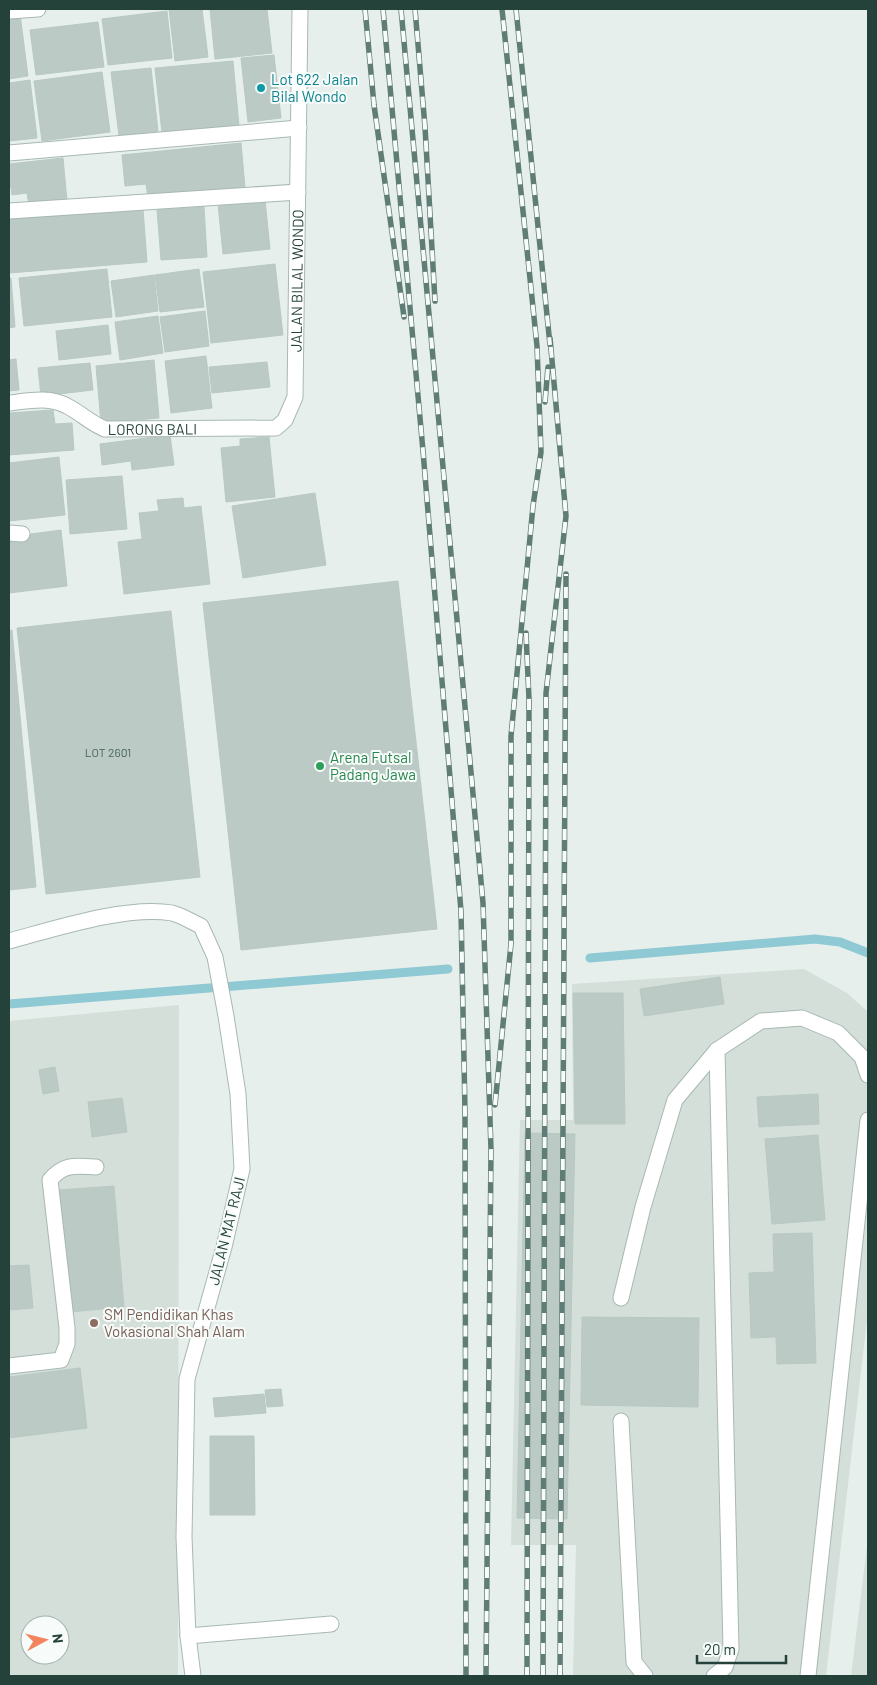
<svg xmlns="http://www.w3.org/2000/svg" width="877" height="1685" viewBox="0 0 877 1685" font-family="Barlow,sans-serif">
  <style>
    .built { fill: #d4dfda; fill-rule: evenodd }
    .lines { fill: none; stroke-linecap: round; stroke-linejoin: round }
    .stream { stroke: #8ec9d4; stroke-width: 9 }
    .building { fill: #bbcac4; stroke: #b8c9c2 }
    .minor-casing { stroke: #a8b8b2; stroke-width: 17 }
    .minor { stroke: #fff; stroke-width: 15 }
    .rail-casing { stroke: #5f7d75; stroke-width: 5.5 }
    .rail { stroke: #f7fbf9; stroke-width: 4; stroke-dasharray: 11; stroke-linecap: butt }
    .culture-dot { fill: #0f9aa8; stroke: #f7fbf9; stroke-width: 2 }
    .leisure-dot { fill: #2e9e5b; stroke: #f7fbf9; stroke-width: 2 }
    .education-dot { fill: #8d6e63; stroke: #f7fbf9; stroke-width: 2 }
    .labels { text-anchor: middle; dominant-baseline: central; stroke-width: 4; stroke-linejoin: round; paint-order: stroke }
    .number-label { font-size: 12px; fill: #4a645c }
    .culture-label { font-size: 15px; fill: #0d838f; stroke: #f7fbf9; text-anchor: start }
    .street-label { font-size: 15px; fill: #24423a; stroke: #f7fbf9 }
    .leisure-label { font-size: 15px; fill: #27864d; stroke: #f7fbf9; text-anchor: start }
    .education-label { font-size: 15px; fill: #785e54; stroke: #f7fbf9; text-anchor: start }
  </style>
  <rect width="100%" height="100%" fill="#e6efeb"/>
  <path class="built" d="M804,969L847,993L868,1012V1311L826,1676H573L576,1545H511L520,1120H573L572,984Z
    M179,1005L178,1676H9V1021ZM30,1625H60V1655H30Z
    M868,1538V1676H851Z"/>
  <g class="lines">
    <path class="stream" d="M590,958L815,939L840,942L868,953
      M9,1004L448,969"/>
  </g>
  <path class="building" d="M169,9H202L208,57L175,61Z
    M210,9H267L272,53L215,59Z
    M167,11L172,58L108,65L102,19Z
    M20,14L28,76L9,79V15Z
    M98,22L104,67L36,75L30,30Z
    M274,55L281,118L248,122L241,58Z
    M233,61L239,126L162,133L155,68Z
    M151,68L158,131L119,136L111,72Z
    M102,72L110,132L42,141L34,81Z
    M30,80L37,138L9,141V83Z
    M241,143L245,188L148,198L146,184L125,186L122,155Z
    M63,158L67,201L29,205L27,193L12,195L11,187L9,188V164Z
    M265,200L270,249L223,254L218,204Z
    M204,207L207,257L161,260L157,210Z
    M143,209L147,262L9,273V219Z
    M275,264L283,335L211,343L203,272Z
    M107,269L112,317L24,326L19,278Z
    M199,269L204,307L160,312L155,275Z
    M154,275L158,311L116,317L111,281Z
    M9,278H11L15,327L9,328Z
    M205,311L209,346L165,352L160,317Z
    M158,316L163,353L120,360L115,322Z
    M108,325L111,354L59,360L56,331Z
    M206,356L212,408L171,413L165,361Z
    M16,359L19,390L9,391V360Z
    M154,360L159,418L101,423L96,366Z
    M267,362L270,387L212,393L209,367Z
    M90,363L93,390L41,396L38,368Z
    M53,410L55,424L72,423L74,450L9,455V413Z
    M170,435L174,465L132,470L131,461L102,465L100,444Z
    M269,437L275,497L226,502L221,448L240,446V439Z
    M59,457L65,515L9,521V463Z
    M122,476L127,529L70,534L66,480Z
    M315,493L326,565L243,578L232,506Z
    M183,498L184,508L201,506L210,584L124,594L118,542L142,539L139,513L159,511L157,500Z
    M61,530L67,586L9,593V537Z
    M398,581L437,929L241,950L203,603Z
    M171,611L200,877L46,894L17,628Z
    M12,630L36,887L9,890V631Z
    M720,977L724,1004L644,1016L640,989Z
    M573,993H623L625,1124H575Z
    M55,1067L59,1091L43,1094L39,1070Z
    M818,1094L819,1124L759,1127L757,1097Z
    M122,1098L127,1132L92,1137L88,1102Z
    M525,1133L575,1134L567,1519L517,1518Z
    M818,1135L825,1220L772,1224L765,1139Z
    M114,1186L124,1307L69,1312L59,1190Z
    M812,1233L816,1363L777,1364L776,1337L751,1338L749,1273L774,1272L773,1234Z
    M29,1265L33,1308L9,1310V1266Z
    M582,1317L699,1318L698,1407L581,1405Z
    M80,1368L87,1428L9,1438V1377Z
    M281,1389L283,1406L267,1407L265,1390Z
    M264,1394L266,1413L215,1417L213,1398Z
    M210,1436H254L255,1515H210Z"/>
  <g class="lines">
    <defs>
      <g id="minor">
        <path d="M9,11L38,9"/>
        <path d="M9,153L299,128"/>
        <path d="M9,211L298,192"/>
        <path id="s1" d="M9,403C28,401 49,396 67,406C81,413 90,423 105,429L276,428L285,420L295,397L300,9"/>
        <path d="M9,533L22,534"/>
        <path d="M9,941C54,929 127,905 172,913C181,915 192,922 201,926L215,957L226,1016L238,1094L242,1169L224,1247L187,1379L184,1537L188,1636L193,1676"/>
        <path d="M621,1298L643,1207L675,1100L717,1050L761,1021L802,1018L838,1033L862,1057L868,1075"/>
        <path d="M9,1366L61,1360L67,1344V1328L50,1180C64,1163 76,1166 96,1167"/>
        <path d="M621,1421L634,1662L645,1676"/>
        <path d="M188,1636L331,1624"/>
        <path d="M714,1676L725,1667L731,1649L717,1050"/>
        <path d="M808,1676L868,1120"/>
      </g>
    </defs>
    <use href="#minor" class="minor-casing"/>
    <use href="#minor" class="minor"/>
    <defs>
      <path id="rail" d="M365,9L374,105L404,317
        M383,9L423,451L461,911L465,1111L466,1676
        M401,9L483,903L491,1150L486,1676
        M415,9L425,127L435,301
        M516,9L550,345
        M545,402L548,367
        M526,633L529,699L527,1676
        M495,1105L511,944V736L533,506L541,452L537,346L502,9
        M543,1676L546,693L566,516L550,338
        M560,1676L566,574"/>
    </defs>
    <use href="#rail" class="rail-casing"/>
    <use href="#rail" class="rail"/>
  </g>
  <circle class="culture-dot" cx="261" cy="88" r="5"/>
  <circle class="leisure-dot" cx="320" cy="766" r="5"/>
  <circle class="education-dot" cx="94" cy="1323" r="5"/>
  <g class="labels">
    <g class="number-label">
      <text x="108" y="752">LOT 2601</text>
    </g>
    <g class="culture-label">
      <text x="271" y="79">Lot 622 Jalan<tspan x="271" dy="17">Bilal Wondo</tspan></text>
    </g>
    <g class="street-label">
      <text stroke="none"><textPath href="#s1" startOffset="428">JALAN BILAL WONDO</textPath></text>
      <text stroke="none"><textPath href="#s1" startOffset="151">LORONG BALI</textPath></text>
      <text transform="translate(226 1231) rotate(-76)">JALAN MAT RAJI</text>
    </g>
    <g class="leisure-label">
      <text x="330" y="757">Arena Futsal<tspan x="330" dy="17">Padang Jawa</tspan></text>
    </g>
    <g class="education-label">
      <text x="104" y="1314">SM Pendidikan Khas<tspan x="104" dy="17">Vokasional Shah Alam</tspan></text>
    </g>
  </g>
  <rect width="877" height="1685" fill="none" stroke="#24423a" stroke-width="20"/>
  <g transform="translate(45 1640) rotate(83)"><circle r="24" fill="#f7fbf9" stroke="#a3b1ad"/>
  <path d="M0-4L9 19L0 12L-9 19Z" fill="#f4845f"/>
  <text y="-8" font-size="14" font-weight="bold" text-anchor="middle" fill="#24423a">N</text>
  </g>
  <path d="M697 1655v8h89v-8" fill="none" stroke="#24423a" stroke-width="2.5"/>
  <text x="704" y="1655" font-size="15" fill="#24423a" stroke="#f7fbf9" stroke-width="4" paint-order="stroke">20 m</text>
</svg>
